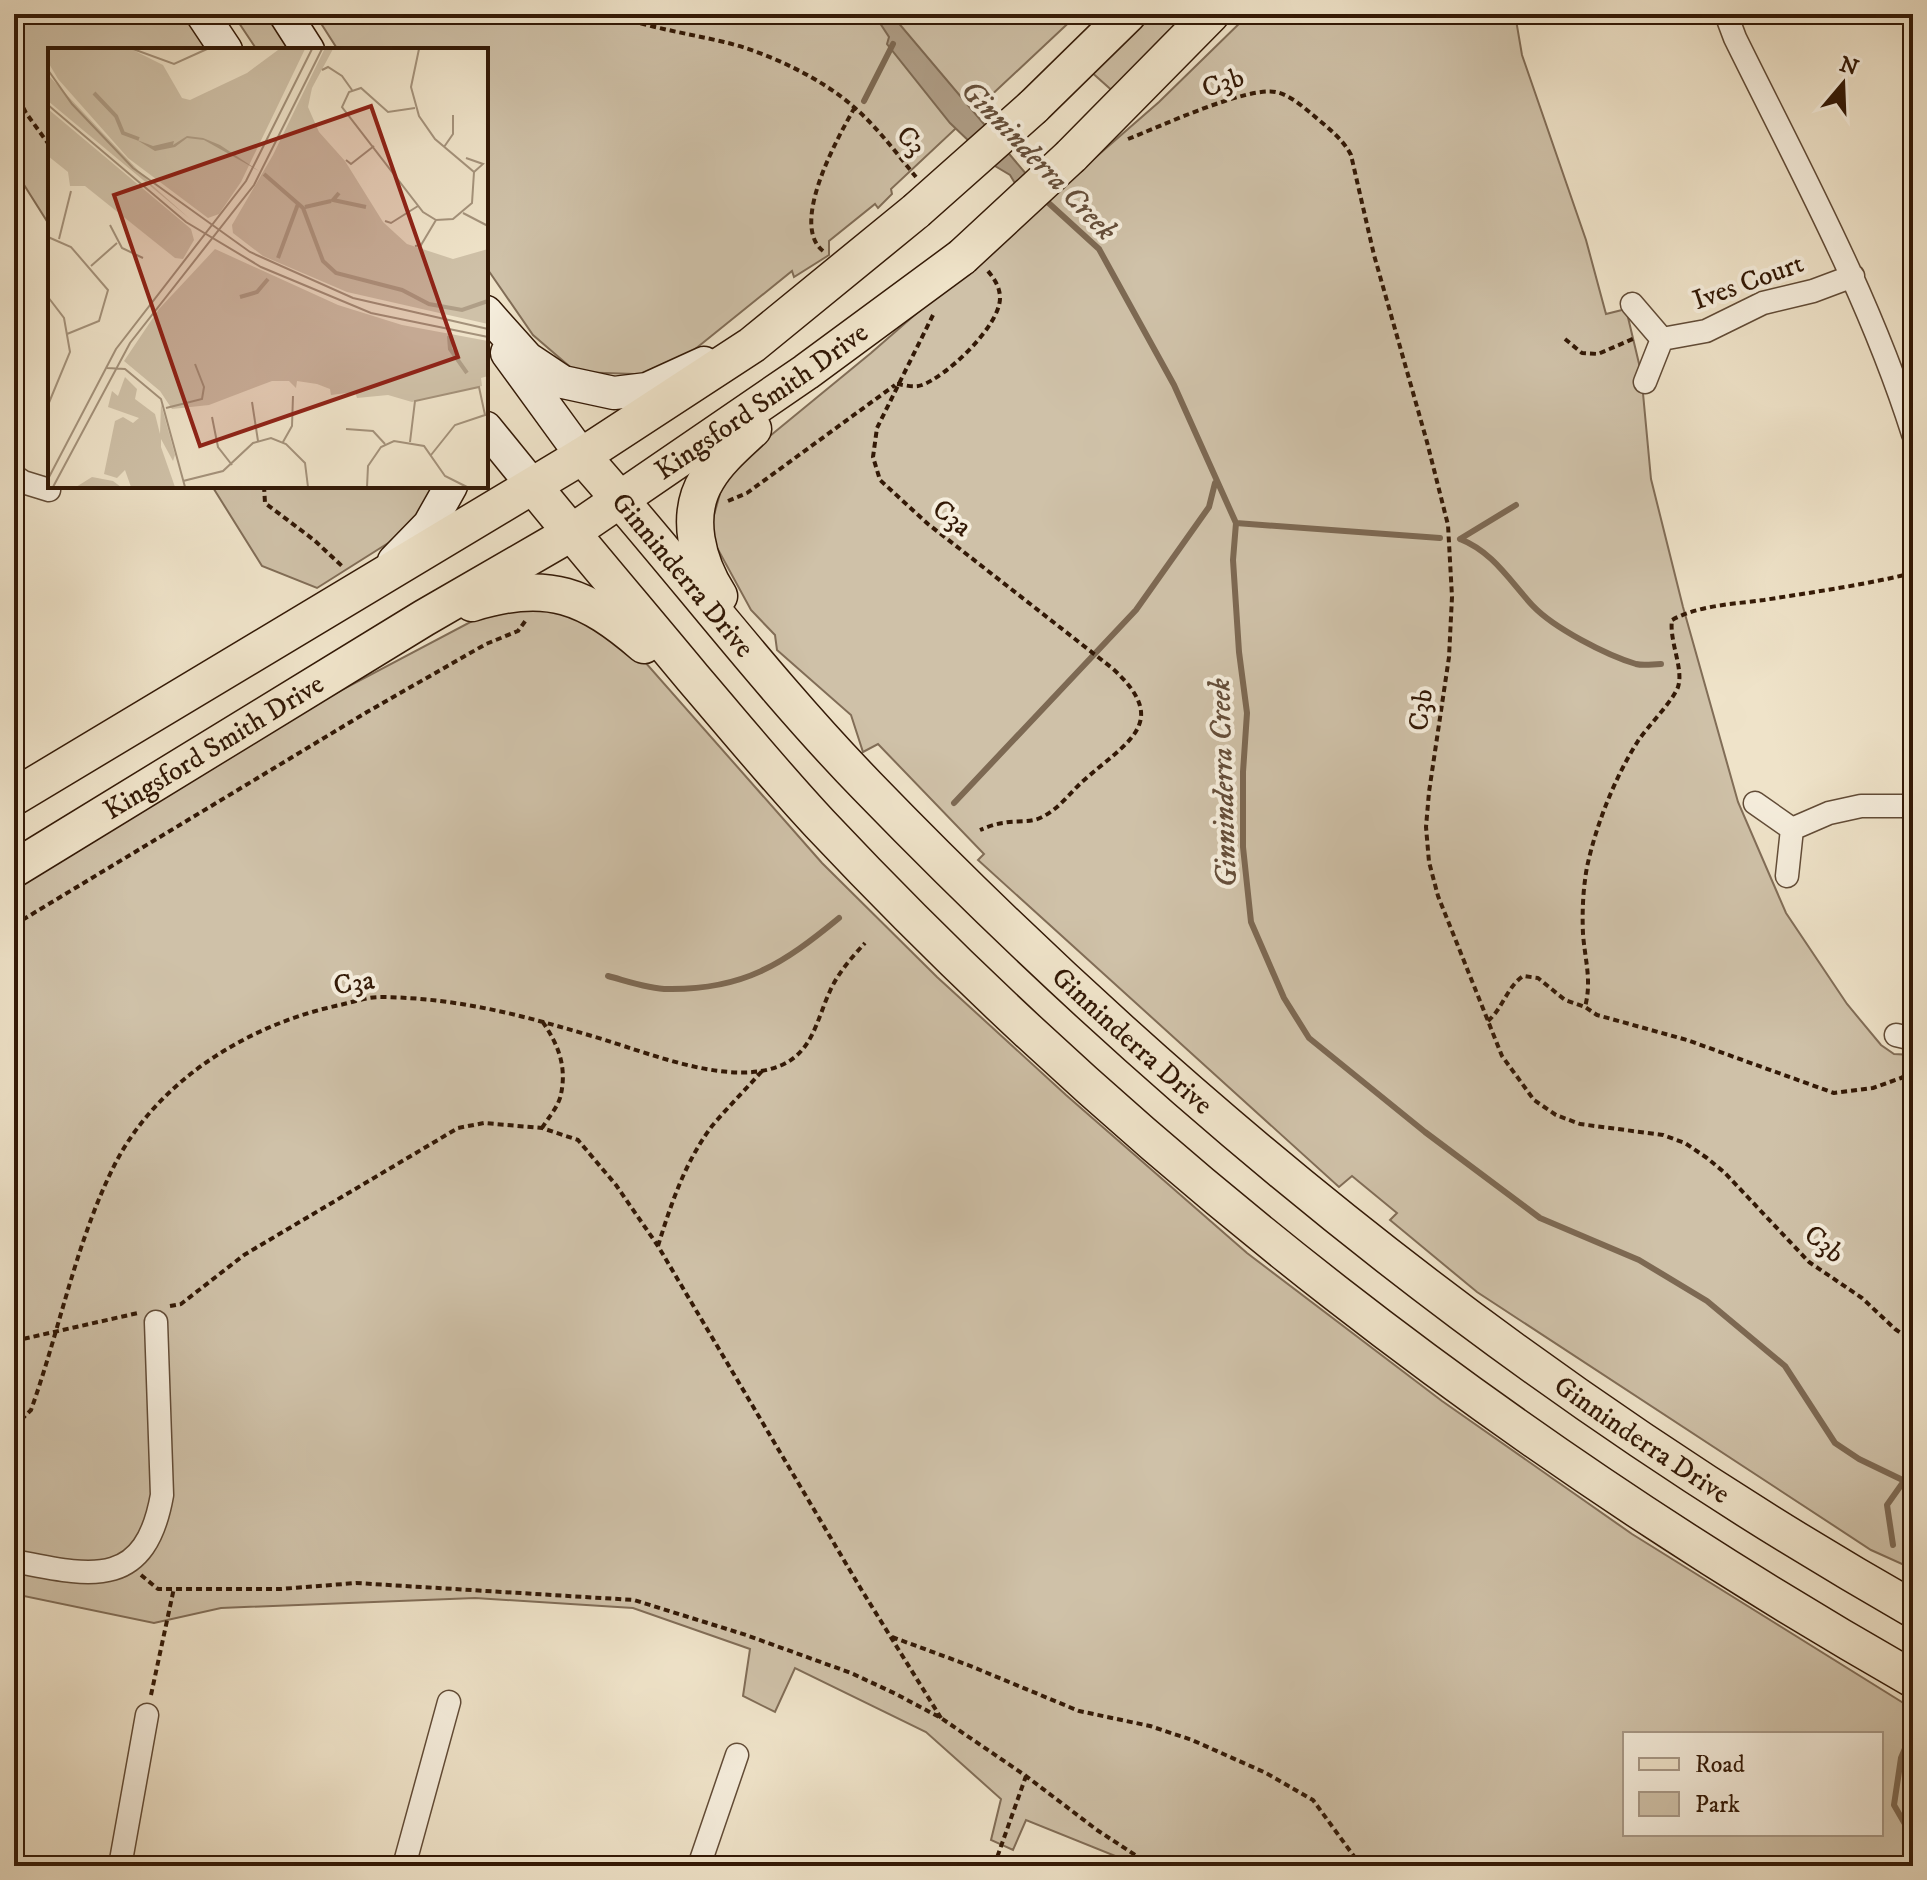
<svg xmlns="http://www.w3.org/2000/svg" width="1927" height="1880" viewBox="0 0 1927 1880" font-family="'IM FELL DW Pica',serif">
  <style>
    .green { fill: #cfc1a8; stroke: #816d57; stroke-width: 2; fill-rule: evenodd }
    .water { fill: #af9e87; stroke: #7d6953; stroke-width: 2 }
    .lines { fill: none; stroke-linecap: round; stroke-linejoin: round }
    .stream { stroke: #7d6953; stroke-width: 6 }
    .street-casing { stroke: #624c37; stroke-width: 25 }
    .secondary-casing { stroke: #331906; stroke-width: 35 }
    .primary-casing { stroke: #331906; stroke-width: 39 }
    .path { stroke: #331906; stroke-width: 4; stroke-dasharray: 6 4; stroke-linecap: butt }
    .street { stroke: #f5eddc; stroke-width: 22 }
    .secondary { stroke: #f5eddc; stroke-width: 32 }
    .primary { stroke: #efe3c9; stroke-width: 36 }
    .primary-bridge-casing { stroke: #331906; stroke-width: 39; stroke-linecap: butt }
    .primary-bridge { stroke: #efe3c9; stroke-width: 36 }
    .labels { text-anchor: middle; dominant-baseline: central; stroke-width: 8; stroke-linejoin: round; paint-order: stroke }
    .street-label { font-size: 28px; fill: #331906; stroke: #f5eddc }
    .water-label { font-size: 30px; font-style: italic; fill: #654e3a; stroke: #f5eddc }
    .inset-river { fill: none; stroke: #af9e87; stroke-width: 4 }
    .inset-road { fill: none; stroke: #a4927b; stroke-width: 2 }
    .view { fill: #8f2418; fill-opacity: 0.15; stroke: #8f2418; stroke-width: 4 }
    .inset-edge { fill: none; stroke: #331906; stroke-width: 4 }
  </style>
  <rect width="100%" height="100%" fill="#efe3c9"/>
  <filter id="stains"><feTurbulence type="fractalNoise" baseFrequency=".0025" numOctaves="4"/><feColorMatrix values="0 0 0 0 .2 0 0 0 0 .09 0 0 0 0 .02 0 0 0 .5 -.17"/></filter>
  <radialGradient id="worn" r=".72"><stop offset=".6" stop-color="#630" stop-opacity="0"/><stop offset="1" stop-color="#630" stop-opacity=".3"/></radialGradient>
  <path class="green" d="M14,14H194L217,50H50V226L14,169Z
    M233,14H275L298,50H257Z
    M315,14H1078L891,189L892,194L878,208L875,204L829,241V255L794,277L792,271L663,375L576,372L533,335L486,267V50H338Z
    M1143,14H1192L1116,94L1089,70Z
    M1249,14H1515L1522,55L1586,240L1606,314L1626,309L1641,372L1651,479L1683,607L1738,802L1786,913L1847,1004L1881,1045L1894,1054L1913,1055V1569L1871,1550L1477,1292L1390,1220L1397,1213L1352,1176L1339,1187L978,860L984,854L878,744L863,752L851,715L777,650L775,635L751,610L709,533L726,472L871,353L1159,102Z
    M212,486H437L416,516L393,540L317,588L262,566Z
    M556,599L623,637L822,863L937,977L1066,1095L1247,1253L1442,1401L1632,1534L1913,1709V1866H1140L1026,1820L1013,1850L991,1840L1001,1799L926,1732L795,1668L775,1712L743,1696L750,1649L633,1608L475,1598L221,1608L154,1623L14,1594V890L332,695L495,609ZM1625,1734H1881V1834H1625Z"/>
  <path class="water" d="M874,14H891L1027,175L1016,185L1010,175L995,166L950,123L887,44L889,37Z"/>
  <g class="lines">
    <path class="stream" d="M864,101L893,44
      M1042,197L1099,249L1174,385L1236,523L1233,560L1239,652L1247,713L1243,772V847L1251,922L1284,998L1309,1038L1425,1132L1540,1218L1639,1260L1707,1301L1785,1366L1835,1443L1859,1459L1913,1485
      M1236,523L1440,538
      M1460,539C1493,552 1509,580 1533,606C1554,628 1606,655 1636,664C1644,666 1653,664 1661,664
      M1460,539L1516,505
      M954,803L1136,610L1209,507L1215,483
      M608,976C627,981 649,989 668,989C744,990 783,964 839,918
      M1893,1545L1887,1505L1904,1481
      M1913,1730L1901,1758L1894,1805L1913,1838"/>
    <defs>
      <path id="street" d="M1726,14L1735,38C1799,168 1869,295 1913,434
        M1632,304L1662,339L1706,331L1763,303L1813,291L1853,276
        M1645,382L1662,339
        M14,476L23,482L49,490
        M1755,803L1792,829L1829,813L1861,806H1913
        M1787,876L1792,829
        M1896,1035L1913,1039
        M14,1561C90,1576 145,1591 162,1495L156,1322
        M120,1866L147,1715
        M404,1866L449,1702
        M699,1866L737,1755"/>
      <path id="secondary" d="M202,14L226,50
        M285,14L308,50
        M486,312L527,358L563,382L614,393L647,389L704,363
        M507,353L582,456
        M486,428L534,487
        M394,561L429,525L451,486"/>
      <g id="primary">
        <path d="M1033,107L1128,14"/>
        <path d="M1071,156L1211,14"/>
        <path id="s1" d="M582,456C679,565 766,682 867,786C1177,1106 1525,1388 1913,1609"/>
        <path d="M534,487C586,551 640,614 693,678C735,727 776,777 820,824C1139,1163 1510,1449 1913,1679"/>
        <path d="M719,596C698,563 684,516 707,479C718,460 737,444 753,429"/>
        <path d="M472,603C548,579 587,596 644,645"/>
        <path d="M14,797L582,456L752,345L916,211"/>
        <path id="s2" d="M14,869L424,618L571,533L806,372L962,257"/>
      </g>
    </defs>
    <use href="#street" class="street-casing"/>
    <use href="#secondary" class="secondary-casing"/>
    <use href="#primary" class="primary-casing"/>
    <path class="path" d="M612,14C649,28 686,33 724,42C767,52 823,79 855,108C878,128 897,154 916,177
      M14,90L26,113L50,146
      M1128,139C1159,127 1247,86 1276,92C1290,95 1302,106 1313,115C1327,127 1343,139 1351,155L1374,255L1427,442L1448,525L1452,597L1449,657L1429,792L1426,827L1429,862L1438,896L1502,1056L1534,1100L1556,1115L1580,1124L1663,1135L1685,1143L1707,1158L1725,1173L1809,1262L1862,1298L1895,1329L1913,1341
      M823,251C789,224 838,137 855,107
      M933,315L877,428L873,457L880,480L928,524L1112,668C1173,723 1126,742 1082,782C1069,794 1058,810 1040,818C1029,823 1015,820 1003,823C995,824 987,827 980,830
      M1565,339L1582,353L1598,354L1635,338
      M897,384C905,385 914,388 922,385C947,376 1000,326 1000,298C1000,287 994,278 987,270
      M264,486L265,503L314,540L343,567
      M728,501L747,493L895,385
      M1913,573C1864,585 1814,592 1764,600C1735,604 1699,605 1672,620C1669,641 1684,669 1678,687C1673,701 1647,727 1638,741C1615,777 1596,825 1587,867C1583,889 1582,912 1583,934C1585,960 1592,981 1585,1007L1597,1015L1687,1040L1834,1093L1873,1088L1901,1078L1913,1071
      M14,925L367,712L486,644L518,631L526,620
      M1488,1021C1503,1008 1507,987 1523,976L1538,978L1565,1000L1585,1007
      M542,1128C548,1118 559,1106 561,1094C567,1066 558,1044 542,1021
      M658,1246C671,1204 685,1162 712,1126C728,1107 746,1089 763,1070
      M170,1306L181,1304L244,1255L458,1128L484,1123L542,1128L578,1140L616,1185L658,1246L861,1589L941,1718
      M14,1341L138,1313
      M14,1427L31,1410C60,1329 76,1241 115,1164C158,1080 249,1024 340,1005C353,1002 367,997 381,997C462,998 529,1017 605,1040C654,1055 732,1087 782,1065C813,1051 817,1019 830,991C838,973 852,957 865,943
      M141,1575L158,1589H281L356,1583L634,1600L746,1635L851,1673L896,1694L941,1718L1026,1776L1097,1830L1152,1866
      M892,1637L968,1665L1079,1711L1150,1726L1192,1740L1266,1773L1313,1800L1361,1866
      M151,1695L174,1588
      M994,1866L1026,1776"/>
    <use href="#street" class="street"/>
    <use href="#secondary" class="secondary"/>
    <use href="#primary" class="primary"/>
    <defs>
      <path id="primary-bridge" d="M916,211L1033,107
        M962,257L1071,156"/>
    </defs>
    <use href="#primary-bridge" class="primary-bridge-casing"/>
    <use href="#primary-bridge" class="primary-bridge"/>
  </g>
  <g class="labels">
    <g class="street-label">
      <text transform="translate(1223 83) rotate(-18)">C3b</text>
      <text transform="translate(911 141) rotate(50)">C3</text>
      <text transform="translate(1748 282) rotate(-20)">Ives Court</text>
      <text stroke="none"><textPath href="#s2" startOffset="882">Kingsford Smith Drive</textPath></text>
      <text transform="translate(952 518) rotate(39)">C3a</text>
      <text stroke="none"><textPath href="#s1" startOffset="156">Ginninderra Drive</textPath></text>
      <text transform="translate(1421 710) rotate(-82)">C3b</text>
      <text stroke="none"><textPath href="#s2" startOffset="234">Kingsford Smith Drive</textPath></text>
      <text transform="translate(354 983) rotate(-9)">C3a</text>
      <text stroke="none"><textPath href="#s1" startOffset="804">Ginninderra Drive</textPath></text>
      <text transform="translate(1824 1244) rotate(40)">C3b</text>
      <text stroke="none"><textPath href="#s1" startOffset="1452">Ginninderra Drive</textPath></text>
    </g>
    <g class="water-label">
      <text transform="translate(1038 161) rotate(46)">Ginninderra Creek</text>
      <text transform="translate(1224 783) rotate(-92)">Ginninderra Creek</text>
    </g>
  </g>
  <g transform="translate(48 48)">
    <rect width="440" height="440" fill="#efe3c9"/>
    <path d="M0,1H83L115,17L134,50L142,52L199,25L230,2L257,1L193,134L171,166L160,170L80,110L10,31L0,14ZM285,1L264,40L260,59L271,84L297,113L335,174L359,196L405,211L440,201V276L299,244L215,208L185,185L184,177L225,107L276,2ZM0,27L105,138L142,171L0,53ZM0,61L143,181L146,192L135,211L127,210L37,138H22L20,124L0,108ZM167,201L290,257L354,277L440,293V328L433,330L434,338L364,354L340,347L309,350L307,344L283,347L282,341L269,336L249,333L248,340L241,333H224L161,357L124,361L112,343L76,313L111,261ZM77,329L89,341L87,351L107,366L112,386L113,356L127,407L125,413L113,391V399L127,439H83L77,422L69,430L56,426L67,373L75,369L85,375L91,370L60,359L64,343L70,348ZM44,429L65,433L73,439H28Z" fill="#cfc1a8"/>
    <path d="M139,88L155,90L172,97L211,123L156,92L139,90L127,99L107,103L89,92L105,98L126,93L125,97Z" fill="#af9e87"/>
    <path class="inset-river" d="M46,45L68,68L75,85L91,91M216,126L255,160L275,213L288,225L354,242L381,256L414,262L440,253M291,145L285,152L318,159M257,159L283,153M230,210L250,156M192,249L209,244L220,231M401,288L402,301L419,325"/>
    <path class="inset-road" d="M85,1L126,16L159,1M0,22L24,56L85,120L202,204L305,250L440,281M274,22L280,19L294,28L304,42M0,57L138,174L213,219L323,265L440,289M367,60L340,64L313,40L301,44L294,59L375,164L388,172L405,171L424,155L426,124L387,91L371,68L363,39L371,1M396,99L405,86V67M418,110L435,116L426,124M298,112L303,116L326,98M415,165L440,178M337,173L343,175L370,158M62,177L74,200L95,210M0,189L23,199L60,242L51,273L19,286M11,191L23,143M367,198L373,197L388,172M43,218L69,195M0,249L16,270L22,304L0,357M59,320L77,321L113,351L137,439M204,354L210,393M118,360L154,351L156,339L147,316M164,369L170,399L184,417M298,381L325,383L337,396M235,394L244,378L245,348M362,394L367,353L431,339L437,367L407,377L383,407M0,431L68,301L198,133L264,1M135,433L175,423L205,395L223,390L238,396L257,415L260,439M5,439L82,295L206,137L274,1M319,439L320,418L333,399L346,393L376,398L397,428L419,439"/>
    <path class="view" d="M323,58L410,309L152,398L66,147Z"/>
    <rect width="440" height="440" class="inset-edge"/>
  </g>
  <rect width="1927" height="1880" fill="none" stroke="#efe3c9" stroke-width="48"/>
  <rect x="16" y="16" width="1895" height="1848" fill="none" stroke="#331906" stroke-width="4"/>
  <rect x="24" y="24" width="1879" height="1832" fill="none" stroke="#331906" stroke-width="2"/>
  <rect x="1623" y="1732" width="260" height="104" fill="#f5eddc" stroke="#a79886" stroke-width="2"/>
  <rect x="1639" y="1758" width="40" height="12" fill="#efe3c9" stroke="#a79886" stroke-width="2"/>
  <text x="1695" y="1772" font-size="24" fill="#331906">Road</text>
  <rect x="1639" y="1792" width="40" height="24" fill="#cfc1a8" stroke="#a79886" stroke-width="2"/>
  <text x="1695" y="1812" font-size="24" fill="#331906">Park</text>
  <g transform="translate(1843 84) rotate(19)" stroke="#f5eddc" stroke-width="6" paint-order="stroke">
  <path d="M0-6L14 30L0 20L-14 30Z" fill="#331906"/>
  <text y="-12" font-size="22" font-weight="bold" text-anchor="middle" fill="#331906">N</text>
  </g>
  <rect width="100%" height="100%" filter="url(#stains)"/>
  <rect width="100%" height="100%" fill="url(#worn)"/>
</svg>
